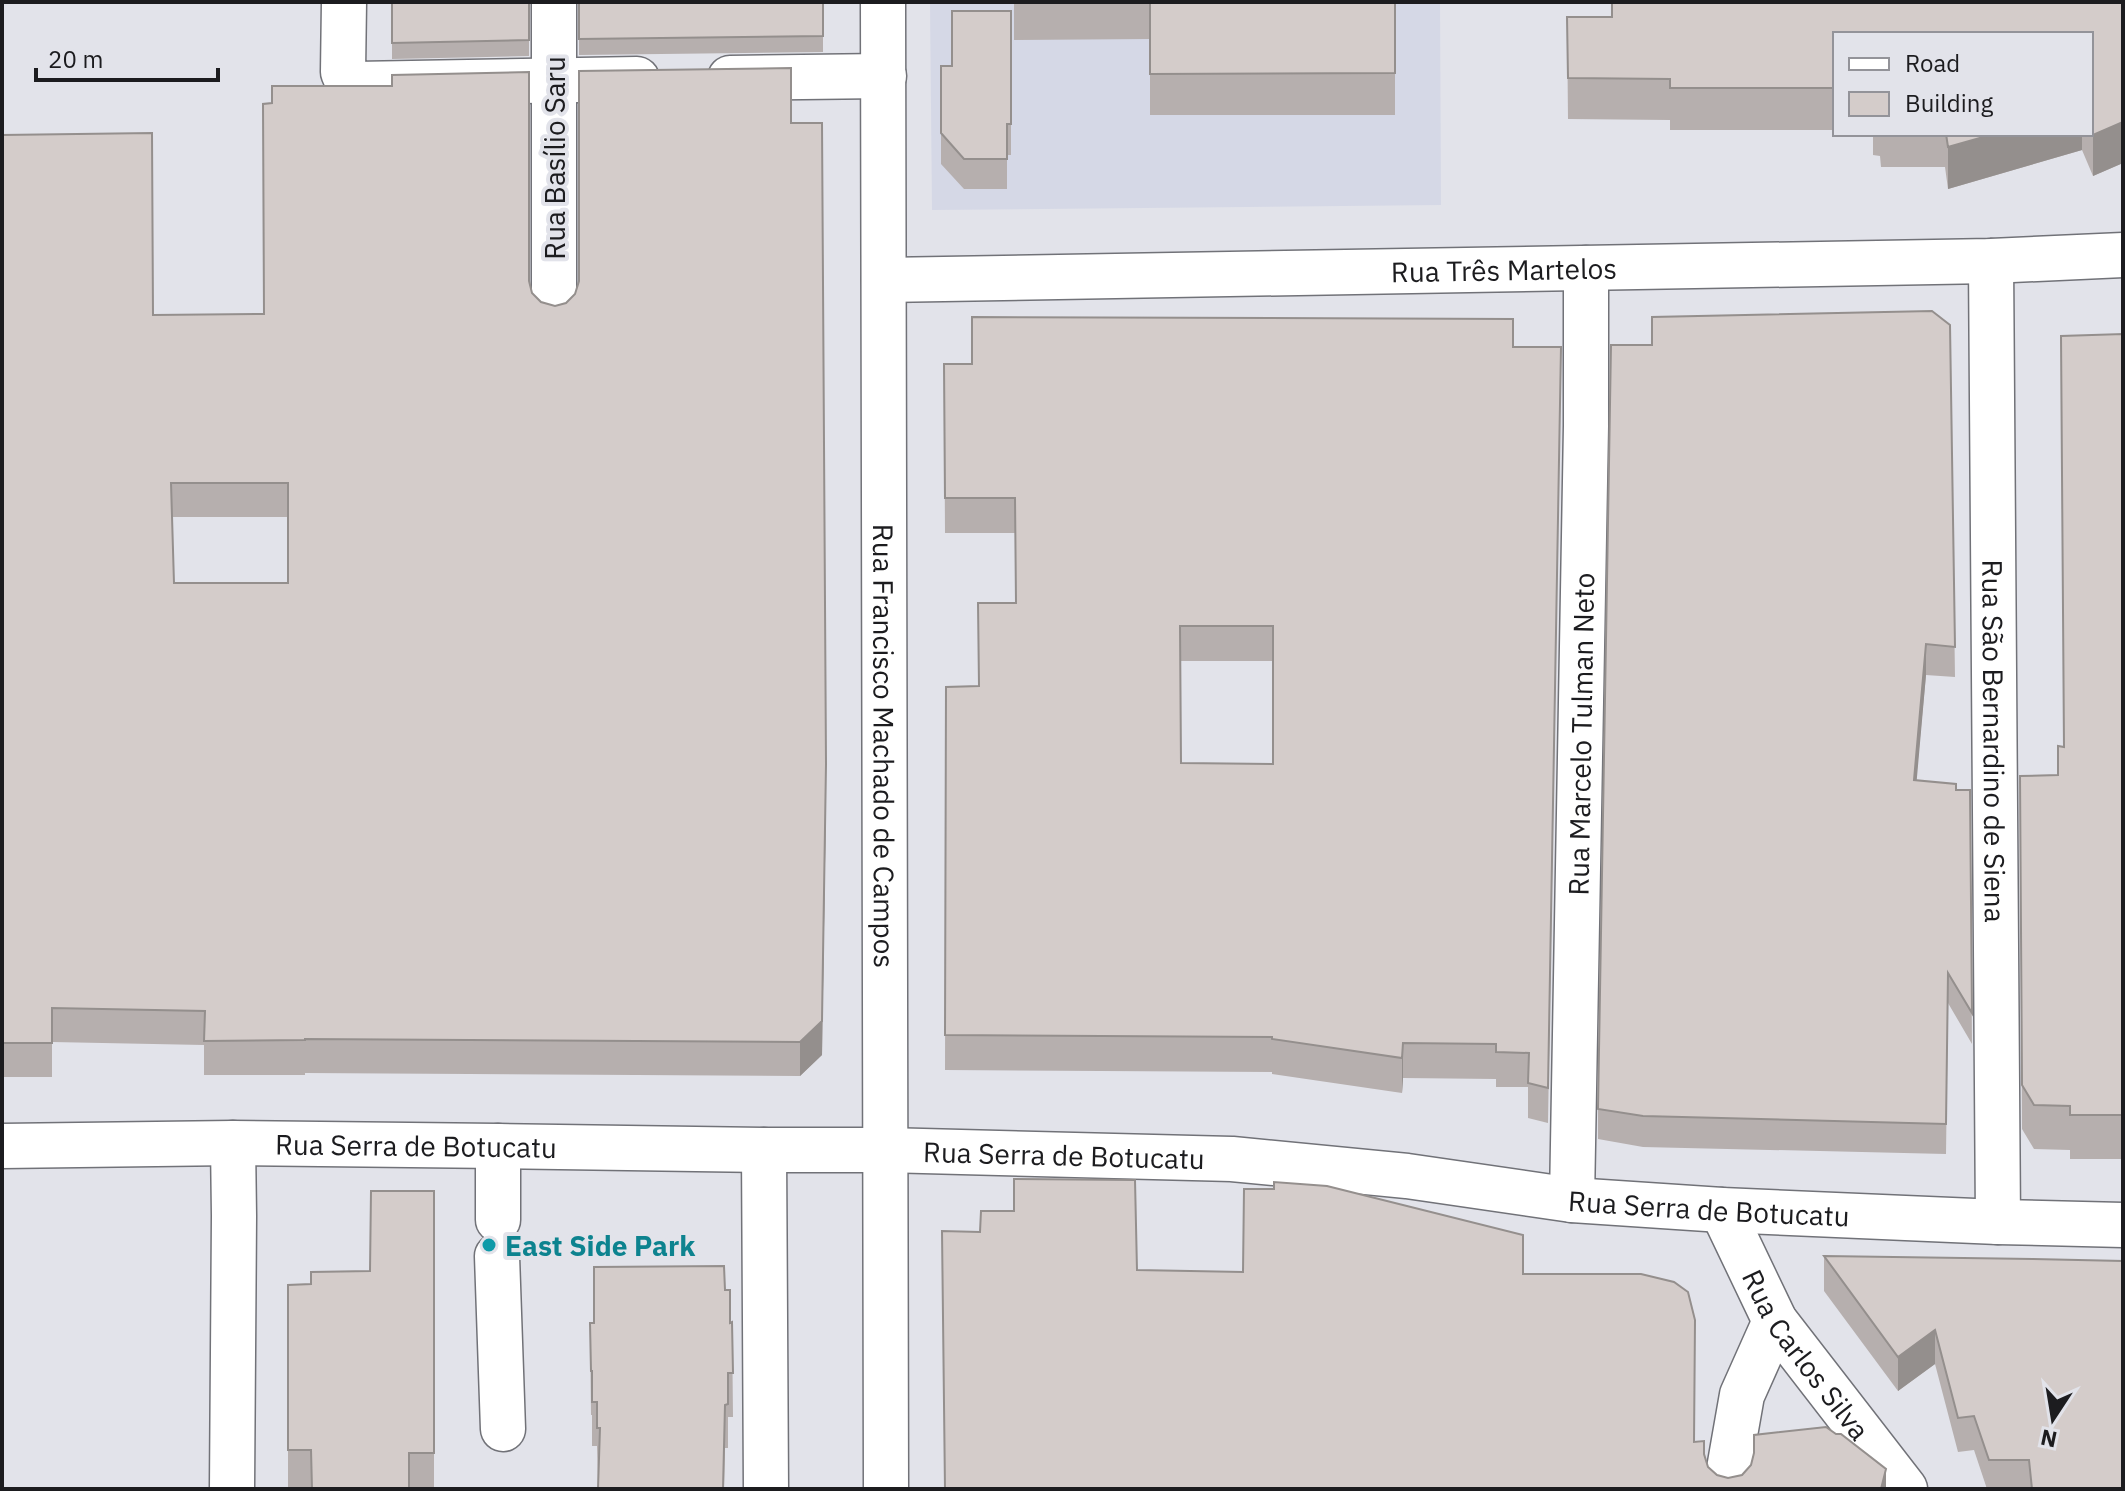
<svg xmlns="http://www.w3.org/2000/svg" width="2125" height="1491" viewBox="0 0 2125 1491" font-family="'IBM Plex Sans',sans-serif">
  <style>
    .built { fill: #d5d8e6 }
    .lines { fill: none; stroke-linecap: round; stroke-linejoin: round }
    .minor-casing { stroke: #717278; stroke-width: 47 }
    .minor { stroke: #fff; stroke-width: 44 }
    .wall { fill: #b6afae; fill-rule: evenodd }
    .shaded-wall { fill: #948f8d }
    .building { fill: #d4ccca; stroke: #948f8d; stroke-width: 2; fill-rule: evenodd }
    .culture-dot { fill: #0f9aa8; stroke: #e2e3ea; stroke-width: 3 }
    .labels { text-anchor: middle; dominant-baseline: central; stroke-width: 8; stroke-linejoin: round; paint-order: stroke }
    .street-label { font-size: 28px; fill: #1c1c1f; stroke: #e2e3ea }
    .culture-label { font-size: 28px; font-weight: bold; fill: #0d838f; stroke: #e2e3ea; text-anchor: start }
  </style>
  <rect width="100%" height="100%" fill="#e2e3ea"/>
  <path class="built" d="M930,2H1440L1441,205L932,210Z"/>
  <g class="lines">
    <defs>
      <g id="minor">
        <path d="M344,2L343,72L346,79L356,84L637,79"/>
        <path d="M554,2V315"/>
        <path id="s1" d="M883,2L886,1489"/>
        <path d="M730,78L884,76"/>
        <path id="s2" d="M1991,261L1998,1222"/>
        <path id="s3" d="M884,280L1991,261L2123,255"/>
        <path id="s4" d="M2,1146L233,1143L498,1146L764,1150H885L1232,1159L1407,1176L1572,1200L1722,1210L1998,1222L2123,1225"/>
        <path d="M498,1146V1220"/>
        <path d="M764,1150L766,1489"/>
        <path id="s5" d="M1572,1200L1586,426V268"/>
        <path id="s6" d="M1722,1210L1775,1321L1905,1489"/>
        <path d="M497,1256L503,1429"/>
        <path d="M232,1489L234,1216L233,1143"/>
        <path d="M1729,1489V1469L1742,1395L1775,1321"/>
      </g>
    </defs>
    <use href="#minor" class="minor-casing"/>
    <use href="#minor" class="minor"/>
  </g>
  <path class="wall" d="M392,2H529V56L392,59Z
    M579,2H823V52L579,55Z
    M1014,2H1395V115H1150V39L1014,40Z
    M2123,2V163L2093,176L2082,150L1948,189L1945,167H1881L1880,156L1873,155V134H2091V34H1835V130H1670V120L1568,119L1567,17H1612Z
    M1011,11V155H1007V189H964L941,164V66H952Z
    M791,123L826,799L822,1055L800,1076L305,1073V1075H204V1045L52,1042V1077H2V135L153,315L264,314L529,281L532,293L541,302L555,306L566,303ZM172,517H288V583H174Z
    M1950,325L1955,677L1926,675L1916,780L1956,790H1970L1972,1044L1948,1003L1946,1154L1643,1147L1598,1139V1109L1652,345Z
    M2123,334V1159H2070V1150L2034,1149L2022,1129L2020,776L2058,775L2064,747Z
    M1513,347H1561L1548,1123L1528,1118V1087H1496V1079L1403,1078L1402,1093L1272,1074V1072L945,1070L946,687L978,686L1016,603L1015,533H945L944,364ZM1180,661H1273V764L1181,763Z
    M434,1191V1489H288V1285L311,1284L370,1271Z
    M1824,1256L2033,1259L2123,1489H1987L1974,1450L1958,1452L1935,1364L1898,1391L1824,1291Z
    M725,1290L730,1323L732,1322L733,1417H728V1448H725L724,1489H598L597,1446H592V1415H591L590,1323Z"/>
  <path class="shaded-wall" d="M2123,122V163L2093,176V135Z
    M1994,134H2082V150L1948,189V147Z
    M1926,644V675L1914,811V780Z
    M826,799L822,1055L800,1076V1042Z
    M1403,1043V1078L1402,1093V1058Z
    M1935,1330V1364L1898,1391V1357Z
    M1886,1469V1489H1881Z"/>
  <path class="building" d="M392,2H529V40L392,43Z
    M579,2H823V36L579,39Z
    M1150,2H1395V73L1150,74Z
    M1612,2H2123V122L2093,135L2091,131V34H1835V88H1670V79L1568,78L1567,17H1612Z
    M952,11H1011V124H1007V159H964L941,133V66H952Z
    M791,68V123H822L826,764L822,1021L800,1042L305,1039V1040L204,1041L205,1011L52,1008V1043H2V135L152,133L153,315L264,314L263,104L272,103V86H392V75L529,72V281L532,293L541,302L555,306L566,303L575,294L579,281V71ZM171,483H288V583H174Z
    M1946,134H1994L1948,147Z
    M1932,311L1950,325L1955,647L1926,644L1914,780L1956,784V790H1970L1972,1013L1948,973L1946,1124L1643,1116L1598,1109L1611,345H1652V317Z
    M972,317L1513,319V347H1561L1548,1088L1528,1083L1529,1053L1496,1052V1044L1403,1043L1402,1058L1272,1039V1037L945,1035L946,687L979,686L978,603H1016L1015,498H945L944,364H972ZM1180,626H1273V764L1181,763Z
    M2123,334V1115H2070V1106L2034,1105L2022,1085L2020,776L2058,775V746L2064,747L2061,336Z
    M1014,1179L1135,1180L1137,1270L1243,1272L1244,1189H1274V1182L1327,1186L1523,1235V1274H1641L1674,1282L1688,1292L1695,1320L1694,1442L1704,1441V1454L1708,1467L1717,1475L1728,1478L1742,1475L1751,1465L1754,1453V1435L1826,1427L1836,1434H1841L1886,1469L1881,1489H945L942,1231L980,1232L981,1211H1014Z
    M371,1191H434V1453H409V1489H312L311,1450H288V1285L311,1284V1272L370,1271Z
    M1824,1256L2033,1259L2123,1261V1489H2032L2029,1460H1989L1974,1416L1958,1418L1935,1330L1898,1357Z
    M724,1266L725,1290H730V1323L732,1322L733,1373H728V1404L725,1405L723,1489H598L600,1428H597V1402H592V1371H591L590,1323H594V1267Z"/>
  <circle class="culture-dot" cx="489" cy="1245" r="8"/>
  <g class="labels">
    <g class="street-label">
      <text transform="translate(554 158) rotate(-90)">Rua Basílio Saru</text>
      <text stroke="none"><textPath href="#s3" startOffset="620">Rua Três Martelos</textPath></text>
      <text stroke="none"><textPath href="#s5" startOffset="466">Rua Marcelo Tulman Neto</textPath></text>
      <text stroke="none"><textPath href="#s2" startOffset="480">Rua São Bernardino de Siena</textPath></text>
      <text stroke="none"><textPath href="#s1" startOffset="744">Rua Francisco Machado de Campos</textPath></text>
      <text stroke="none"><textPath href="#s4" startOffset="414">Rua Serra de Botucatu</textPath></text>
      <text stroke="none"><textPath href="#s4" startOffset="1062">Rua Serra de Botucatu</textPath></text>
      <text stroke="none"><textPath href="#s4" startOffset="1710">Rua Serra de Botucatu</textPath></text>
      <text stroke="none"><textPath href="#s6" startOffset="168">Rua Carlos Silva</textPath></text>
    </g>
    <g class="culture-label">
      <text x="505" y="1245">East Side Park</text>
    </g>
  </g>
  <rect width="2125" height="1491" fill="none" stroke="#1c1c1f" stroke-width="8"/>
  <rect x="1833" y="32" width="260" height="104" fill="#e2e3ea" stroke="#939399" stroke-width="2"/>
  <rect x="1849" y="58" width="40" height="12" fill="#ffffff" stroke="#939399" stroke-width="2"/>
  <text x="1905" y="72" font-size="24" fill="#1c1c1f">Road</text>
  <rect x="1849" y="92" width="40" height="24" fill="#d4ccca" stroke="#939399" stroke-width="2"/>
  <text x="1905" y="112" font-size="24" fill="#1c1c1f">Building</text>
  <g transform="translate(2053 1419) rotate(192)" stroke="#e2e3ea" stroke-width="6" paint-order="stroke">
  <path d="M0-6L14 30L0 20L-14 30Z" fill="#1c1c1f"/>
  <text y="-12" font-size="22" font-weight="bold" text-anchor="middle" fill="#1c1c1f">N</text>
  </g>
  <path d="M36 68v12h182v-12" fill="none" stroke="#1c1c1f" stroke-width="4"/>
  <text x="48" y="68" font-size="24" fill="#1c1c1f" stroke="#e2e3ea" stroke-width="6" paint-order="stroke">20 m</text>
</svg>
